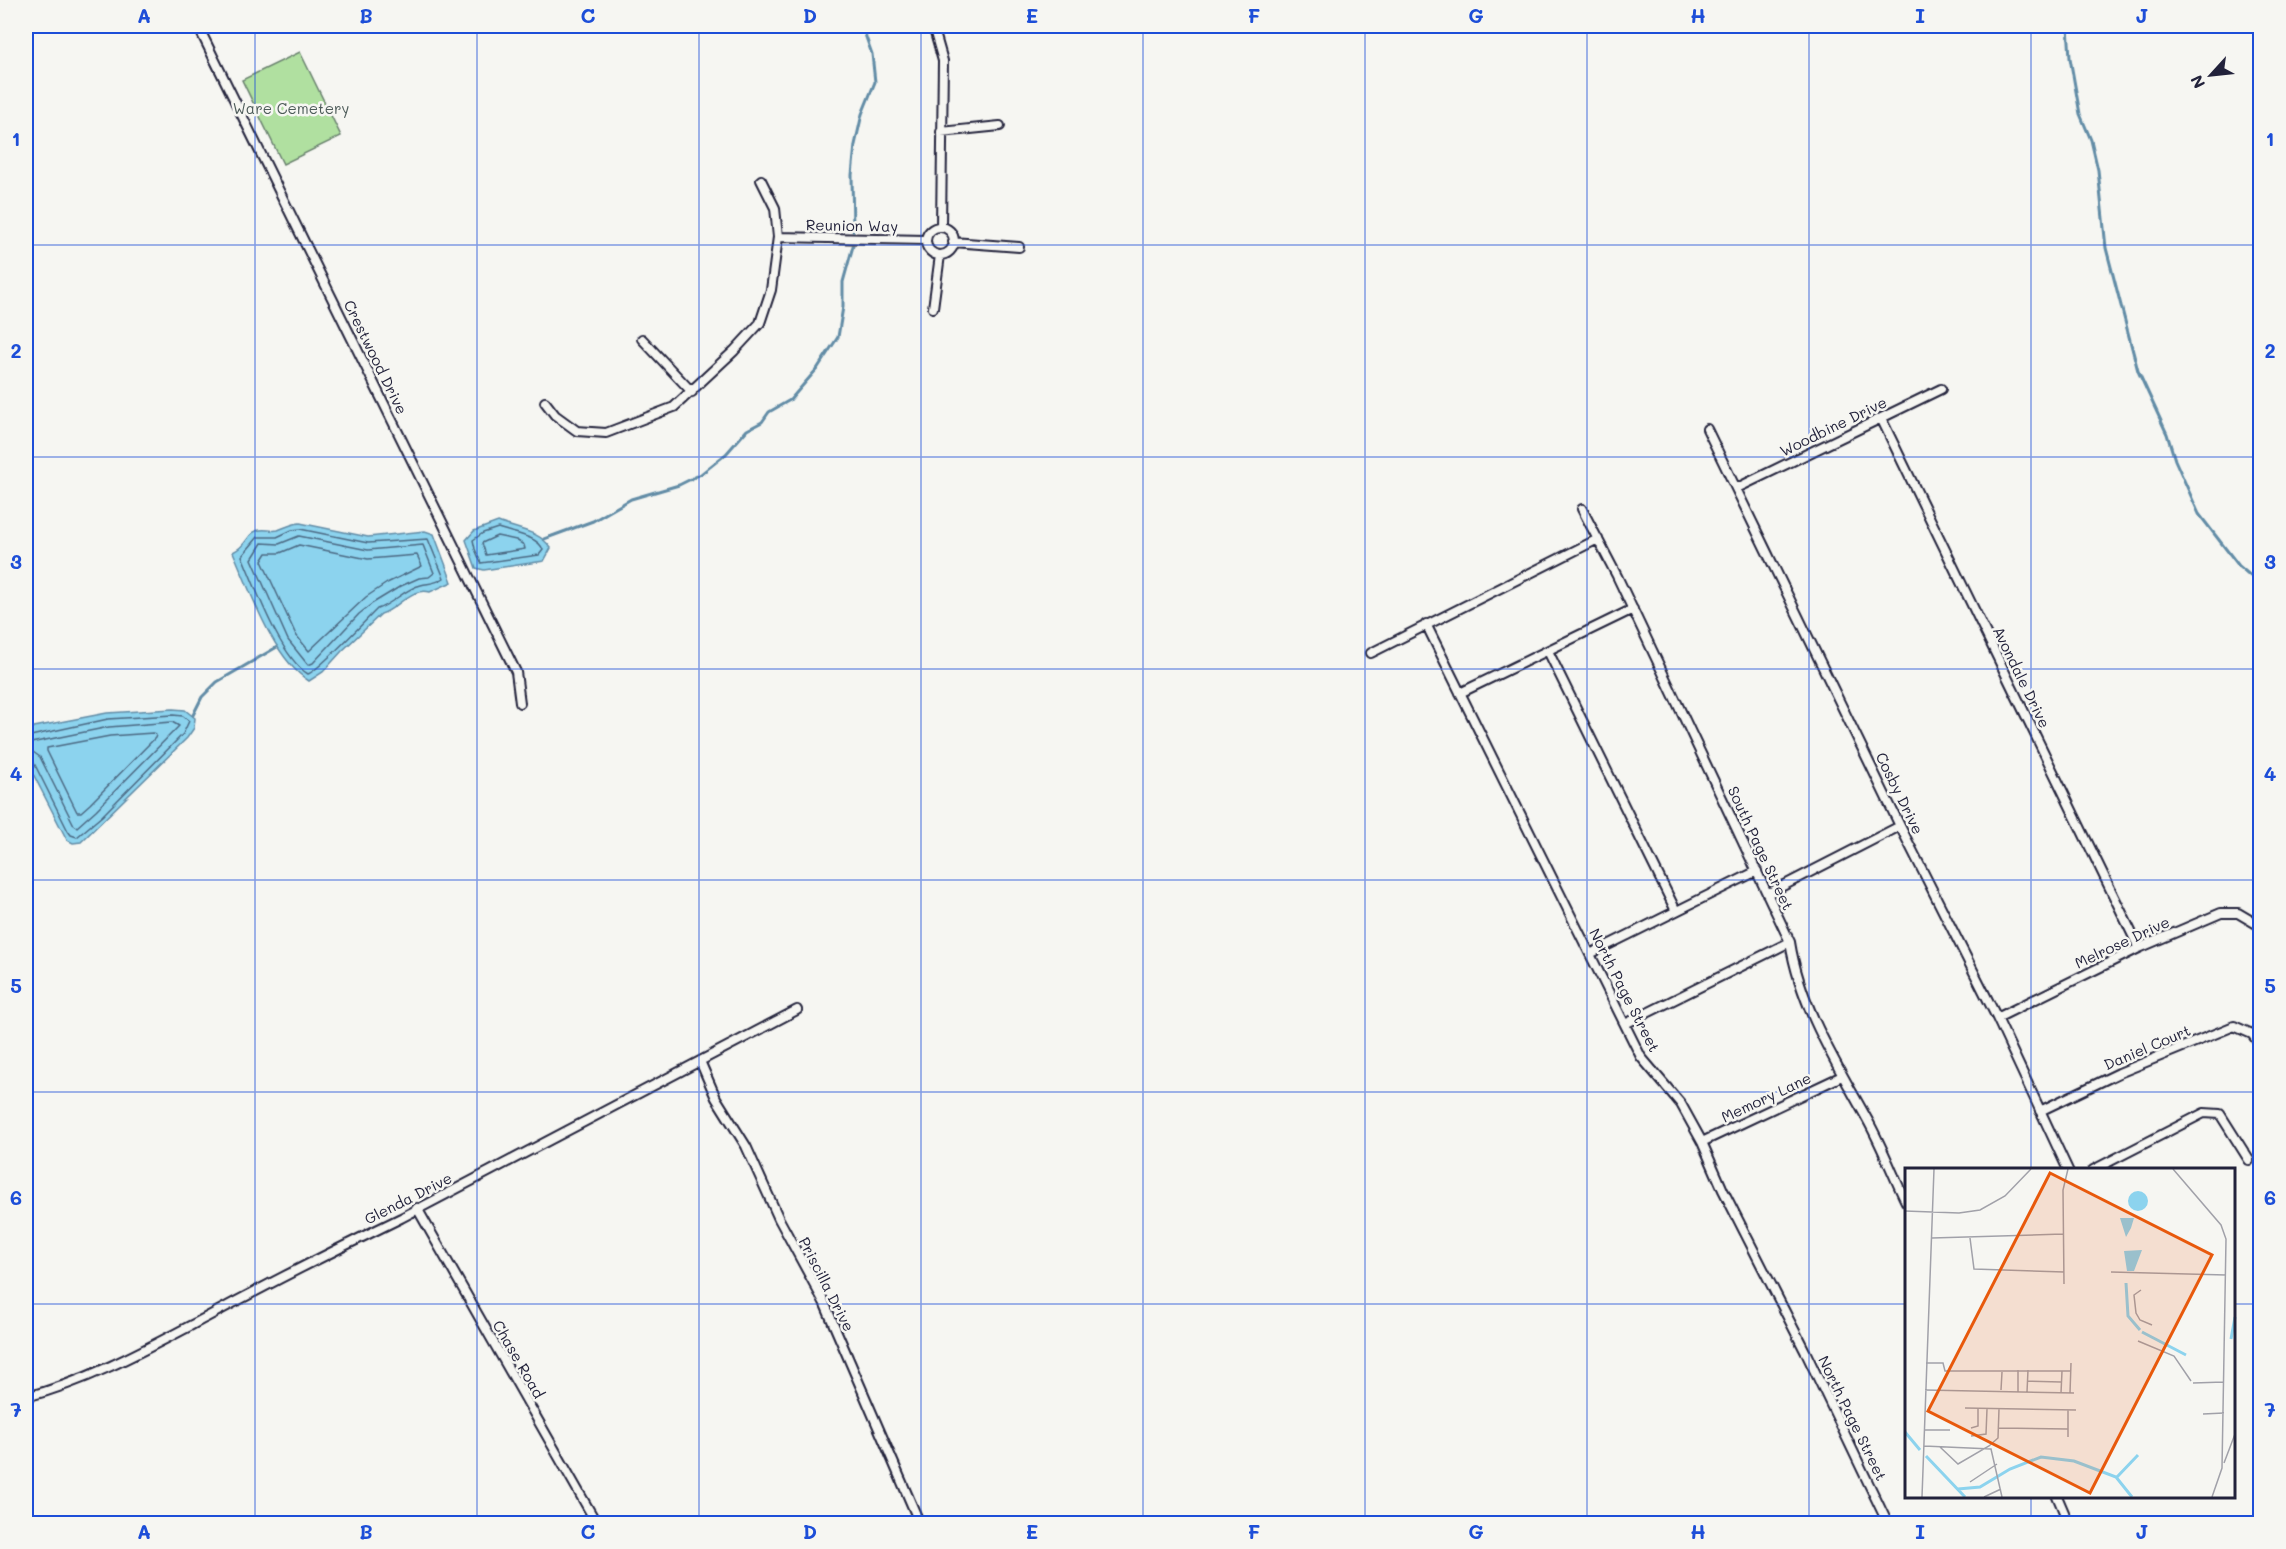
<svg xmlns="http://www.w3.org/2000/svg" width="2286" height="1549" viewBox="0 0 2286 1549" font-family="Mali,sans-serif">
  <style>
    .green { fill: #b0e0a0; stroke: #69816e; stroke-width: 1.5 }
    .water { fill: #8cd3ee; stroke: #628ca6; stroke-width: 1.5 }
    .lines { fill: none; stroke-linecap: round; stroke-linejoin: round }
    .shore { stroke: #4c6983; stroke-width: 1.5 }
    .stream { stroke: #628ca6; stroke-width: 3 }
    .street-casing { stroke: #22223b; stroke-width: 12 }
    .street { stroke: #f6f6f2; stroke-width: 8 }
    .grid { fill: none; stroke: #1d4ed8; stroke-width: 1.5; stroke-opacity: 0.55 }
    .labels { text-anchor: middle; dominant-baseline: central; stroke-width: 5; stroke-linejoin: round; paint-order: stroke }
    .park-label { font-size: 15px; fill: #4d5b59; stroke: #f6f6f2 }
    .street-label { font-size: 15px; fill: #22223b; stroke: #f6f6f2 }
    .inset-river { fill: none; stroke: #8cd3ee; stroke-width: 3 }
    .inset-road { fill: none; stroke: #a1a1a9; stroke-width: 1.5 }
    .view { fill: #e8590c; fill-opacity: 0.15; stroke: #e8590c; stroke-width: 3 }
    .inset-edge { fill: none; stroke: #22223b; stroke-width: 3 }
    .neatline { fill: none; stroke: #1d4ed8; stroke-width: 2 }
    .grid-label { font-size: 20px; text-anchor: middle; font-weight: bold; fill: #1d4ed8 }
  </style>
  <rect width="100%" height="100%" fill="#f6f6f2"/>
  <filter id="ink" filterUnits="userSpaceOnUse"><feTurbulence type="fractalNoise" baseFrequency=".0167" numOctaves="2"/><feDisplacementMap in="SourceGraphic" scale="12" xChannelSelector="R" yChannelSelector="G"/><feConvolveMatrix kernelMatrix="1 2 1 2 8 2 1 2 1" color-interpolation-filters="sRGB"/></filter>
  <g filter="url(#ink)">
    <path class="green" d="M300,52L341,136L283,164L242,80Z"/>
    <path class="water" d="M498,522C518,530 538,530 551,548L544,561L484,570L476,568L466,540L474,531Z
      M300,523L368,537L425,531L434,534L452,582L430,592C410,587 397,610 381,614L342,651L323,672L309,681C273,659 250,590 233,552C247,545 245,538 254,532C262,527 270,532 278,530C286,527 291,524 300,523Z
      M173,709L185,710L195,718L194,728L187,738L81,842L73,843L67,840L26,760V732L34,727L107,713Z"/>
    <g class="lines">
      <path class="shore" d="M498,528C511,533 539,536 543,550L539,555L481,563L475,549L473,540L483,533Z
        M300,529L368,543L428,539L444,578C435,584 430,583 421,585C404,589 393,604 377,609C365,621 318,671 308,674C280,657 255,586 242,556L258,537H277L292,530Z
        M299,536L368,550L423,545L434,573L429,577L419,578L401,586L373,603L359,614L313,663L308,665L288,640L252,559L262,543L279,544Z
        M497,536L516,540L524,545L525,549L486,555L482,543Z
        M299,545L368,559L417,555L422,566L387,583L366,597L309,651L296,635L262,561L267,553H280Z
        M153,733L156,735L155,738L90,804L81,812H77L47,751V748L110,736Z
        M26,737L108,719L173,715L183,716L189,721L183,734L102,816L77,837L71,835L68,831L33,761L26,758
        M26,744L109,727L172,722L179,726L96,810L77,827L74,825L40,757L33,752L26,750"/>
      <path class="stream" d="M2068,26L2070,58L2080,114L2091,140L2098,170L2106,248L2138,371L2167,434L2175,460L2199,514L2239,566L2260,584
        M853,231L852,175L855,145L862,114L875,82L872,54L862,26
        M544,539L593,521L631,499L679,485L701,474L726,454L747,430L762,422L769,412L790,400L817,369L838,337L843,307V282L853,246
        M193,715L202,697L217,682L277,647"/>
      <defs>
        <path id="street" d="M198,26L516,672L520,703
          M933,26L943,61L941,227
          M941,132L1000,126
          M926 241a14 14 0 1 1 28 0a14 14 0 1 1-28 0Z
          M778,237L926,240
          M953,242L1019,247
          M933,308L940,255
          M642,339L692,392
          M545,402L555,415L577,431L606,433L674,407L734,351L760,323L771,290L778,237L775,208L761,180
          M1881,418L2139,948
          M1707,429L1900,826L1997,1018L2068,1170
          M1737,488L1941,389
          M1582,509L1617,576L1790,942C1800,1006 1836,1063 1867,1119C1882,1146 1893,1175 1906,1202
          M1426,624L1641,1057L1681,1104L1702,1142L1723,1190L1806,1353L1888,1524
          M1548,651L1676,911
          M1371,653L1598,539
          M1460,693L1633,609
          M1767,894L1900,826
          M1590,954L1757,871
          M1997,1018L2139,948L2221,913H2238L2260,926
          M1625,1024L1790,942
          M700,1061L716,1098L746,1146L779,1219L824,1302L920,1524
          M2040,1111L2119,1073L2234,1026L2252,1034L2260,1045
          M1702,1142L1842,1076
          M2093,1170L2204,1113L2220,1114L2249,1160
          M417,1208L597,1524
          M26,1397C89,1381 148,1348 205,1318C270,1283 335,1250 401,1218L797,1010
          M2057,1496L2069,1524"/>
      </defs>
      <use href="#street" class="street-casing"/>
      <use href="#street" class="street"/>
    </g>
  </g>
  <path class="grid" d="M255,26V1524M477,26V1524M699,26V1524M921,26V1524M1143,26V1524M1365,26V1524M1587,26V1524M1809,26V1524M2031,26V1170M26,245H2260M26,457H2260M26,669H2260M26,880H2260M26,1092H2260M26,1304H1906M2234,1304H2260M2031,1496V1524"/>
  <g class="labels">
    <g class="park-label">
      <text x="291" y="108">Ware Cemetery</text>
    </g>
    <g class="street-label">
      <text transform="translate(852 225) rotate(1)">Reunion Way</text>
      <text transform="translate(376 357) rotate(64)">Crestwood Drive</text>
      <text transform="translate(1833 426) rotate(-26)">Woodbine Drive</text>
      <text transform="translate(2022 677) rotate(64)">Avondale Drive</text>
      <text transform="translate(1900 793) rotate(64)">Cosby Drive</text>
      <text transform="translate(1761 848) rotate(65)">South Page Street</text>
      <text transform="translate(2122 942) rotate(-25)">Melrose Drive</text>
      <text transform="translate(1625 990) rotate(63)">North Page Street</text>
      <text transform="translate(2147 1047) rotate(-23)">Daniel Court</text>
      <text transform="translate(1766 1097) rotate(-25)">Memory Lane</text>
      <text transform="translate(408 1198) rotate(-27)">Glenda Drive</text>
      <text transform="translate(827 1284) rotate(63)">Priscilla Drive</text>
      <text transform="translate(519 1359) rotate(60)">Chase Road</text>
      <text transform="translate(1853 1418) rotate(64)">North Page Street</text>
    </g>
  </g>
  <g transform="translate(1905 1168)">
    <rect width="330" height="330" fill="#f6f6f2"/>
    <path d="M223 33a10 10 0 1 1 20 0a10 10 0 1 1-20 0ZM229,50L226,60L221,69L215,50ZM237,82L229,103H222L219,83Z" fill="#8cd3ee"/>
    <path class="inset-river" d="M221,115L223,148L235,162M237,164L281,187M326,171L330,149M0,264L15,282M21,288L60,329M212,309L233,287M53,321L75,319L105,301L136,289L169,293L211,309L227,329"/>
    <path class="inset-road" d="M268,1L316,57L321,71L317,300L307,329M0,43L54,45L75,42L100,28L126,1M27,70L158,66M65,70L69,101L159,104M206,104L321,107M159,116L158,22L163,1M236,122L229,127L231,145L235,152L247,157M233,173L269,188L286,213M21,195H38L40,203H166M122,213L156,214M288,215L319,214M20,222L169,225M96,222L97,204M113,224V202M122,224L123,202M156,225L157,203M165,225L166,195M60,240L171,242M298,246L319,245M66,260L73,258V240M94,260L163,261M20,262H45M66,268L81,266L82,241M163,269V242M19,278L86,281L97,329M35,279L53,296L84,278L93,270L94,241M319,295L330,266M65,314L92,296M17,329L29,1M79,329L96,321"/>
    <path class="view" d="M145,5L307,87L185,325L23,243Z"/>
    <rect width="330" height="330" class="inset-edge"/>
  </g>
  <rect width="2286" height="1549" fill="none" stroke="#f6f6f2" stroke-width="66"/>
  <g transform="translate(2211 75) rotate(243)" stroke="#f6f6f2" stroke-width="4.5" paint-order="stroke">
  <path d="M0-4.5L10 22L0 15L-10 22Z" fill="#22223b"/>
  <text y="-9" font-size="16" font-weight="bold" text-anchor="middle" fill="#22223b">N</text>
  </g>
  <rect x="33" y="33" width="2220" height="1483" class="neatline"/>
  <g class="grid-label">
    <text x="144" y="23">A</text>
    <text x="366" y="23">B</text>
    <text x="588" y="23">C</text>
    <text x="810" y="23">D</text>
    <text x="1032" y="23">E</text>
    <text x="1254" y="23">F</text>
    <text x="1476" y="23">G</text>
    <text x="1698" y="23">H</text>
    <text x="1920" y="23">I</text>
    <text x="2142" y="23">J</text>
    <text x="16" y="146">1</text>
    <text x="2270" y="146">1</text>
    <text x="16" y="358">2</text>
    <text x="2270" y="358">2</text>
    <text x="16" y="569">3</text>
    <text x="2270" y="569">3</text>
    <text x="16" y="781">4</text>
    <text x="2270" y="781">4</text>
    <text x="16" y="993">5</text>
    <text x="2270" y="993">5</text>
    <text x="16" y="1205">6</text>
    <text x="2270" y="1205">6</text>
    <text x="16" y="1417">7</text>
    <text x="2270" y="1417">7</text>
    <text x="144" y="1539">A</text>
    <text x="366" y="1539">B</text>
    <text x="588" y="1539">C</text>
    <text x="810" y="1539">D</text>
    <text x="1032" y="1539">E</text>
    <text x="1254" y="1539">F</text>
    <text x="1476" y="1539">G</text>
    <text x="1698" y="1539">H</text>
    <text x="1920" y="1539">I</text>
    <text x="2142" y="1539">J</text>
  </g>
</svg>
